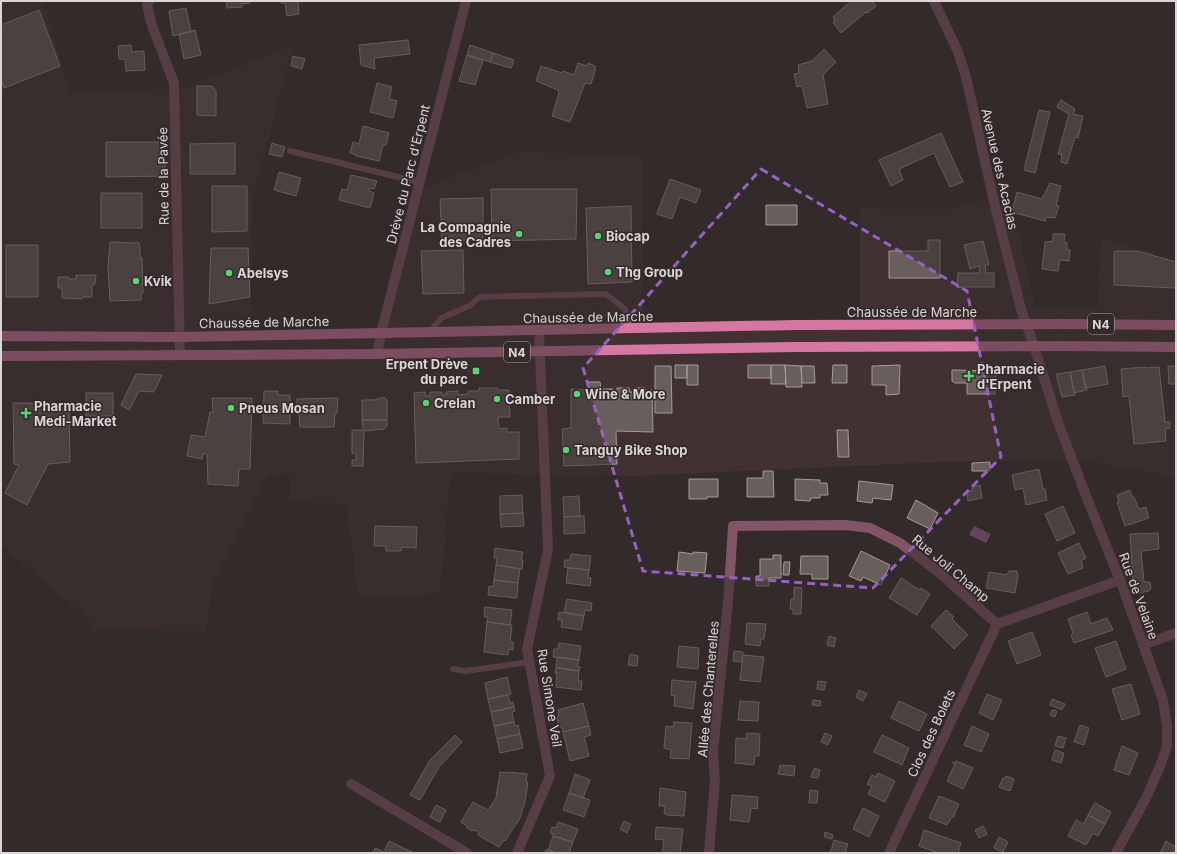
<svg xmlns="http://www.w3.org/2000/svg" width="1177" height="854" viewBox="0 0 1177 854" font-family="Inter,sans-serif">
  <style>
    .built { fill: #413132 }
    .water { fill: #996999 }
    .building { fill: #685f5c; stroke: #a59b97 }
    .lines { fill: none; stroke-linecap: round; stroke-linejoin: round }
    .service { stroke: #825468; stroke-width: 6 }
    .minor { stroke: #825468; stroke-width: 10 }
    .tertiary { stroke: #825468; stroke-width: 10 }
    .primary { stroke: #d677a2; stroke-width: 10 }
    .marked { fill: none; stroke: #985fc6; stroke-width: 3; stroke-dasharray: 8 5; stroke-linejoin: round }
    .poi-dot { fill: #56d671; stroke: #332a2a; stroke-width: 1.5 }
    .labels { text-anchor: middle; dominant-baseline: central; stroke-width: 3; stroke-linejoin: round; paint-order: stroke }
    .shield { fill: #332a2a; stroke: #a9a2a2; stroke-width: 1 }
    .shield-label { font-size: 12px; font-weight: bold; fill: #dbd5d5 }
    .street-label { font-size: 13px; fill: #dbd5d5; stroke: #332a2a }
    .poi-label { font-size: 13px; font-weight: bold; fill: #dbd5d5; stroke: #332a2a; text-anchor: start }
  </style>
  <rect width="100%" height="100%" fill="#332a2a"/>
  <path class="built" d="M1,1H44L69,92L184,88L294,44L252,200L251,330L387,328L422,188L521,151L642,157L643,328L860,325V208L952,209L1009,192L1035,306L1097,309L1102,238L1176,259V477L1084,461H960L637,476L451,473L440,593L359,599L346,504L289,502L290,476L268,474L212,586L206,632L94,629L84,615L1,546Z"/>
  <path class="water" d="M974,526L991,534L986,543L969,535Z"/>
  <path class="building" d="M226,1H250V3L242,4V7L227,8Z
    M281,1H298L299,14L287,16L285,3H281Z
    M851,1H872L876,6L867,13L866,12L841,33L833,22L835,20L833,17Z
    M186,8L191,32L173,36L169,11Z
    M39,10L60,66L4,88L1,79V25Z
    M195,30L201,55L184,59L179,34Z
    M408,40L410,54L374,58L375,69L361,65L359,45Z
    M131,45L132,52L144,51L145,70L126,71L125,59H119L118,46Z
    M470,45L493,53L490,62L467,55Z
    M824,49L836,62L823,75L828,104L807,108L802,86L797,87L794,74L799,73L798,65L812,61Z
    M493,53L514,60L511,68L490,62Z
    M467,55L483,60L475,85L459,81Z
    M293,56L305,59L302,69L291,66Z
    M578,63L587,66L588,63L595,66V71L591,84L585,83L570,122L552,116L559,93L558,90L536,81L541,66L562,73L563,71L574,75Z
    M377,83L392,87L389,99L397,101L393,118L370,112Z
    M197,86H212L216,91V116L197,115Z
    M1061,100L1075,109L1073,114L1083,116L1078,138L1075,137L1067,164L1061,162L1062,155L1058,154L1069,114L1057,107Z
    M1039,110L1050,112L1035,173L1024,170Z
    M363,126L389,133L386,145H383L379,161L356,156V155L350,153L353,142L359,144Z
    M941,133L963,182L950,187L934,153L899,169L903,180L891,186L879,160Z
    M106,142H165V176L106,177Z
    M235,143V174H190V144Z
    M272,143L285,147L282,157L269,154Z
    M279,172L301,178L296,196L274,190Z
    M351,175L377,181L374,189L369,188V191L374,193L370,208L339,200L342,189L347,190Z
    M670,179L701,190L696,203L680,197L672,219L657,214Z
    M1050,183L1061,186L1056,205L1059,206L1055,218L1046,217L1045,221L1012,212L1017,192L1042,199Z
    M212,186H247V231L212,232Z
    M491,189H577L576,239L492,241Z
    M101,193H142V228H101Z
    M483,198V240H442L440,199Z
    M766,205H797V225H766Z
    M631,206L632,282L588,284L586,208Z
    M1053,234H1065L1064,242L1067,243V249L1070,250L1069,261L1060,260L1058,271L1042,269L1045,242L1053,241Z
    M928,240H940V278H889V251H928Z
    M983,241L989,265H985L986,273H994V287H957L958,273H980L979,266L970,269L964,245Z
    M110,242L133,243L137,242L139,243L140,248V258H142L143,293H141V300L110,301L108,266Z
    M6,245H38V297H6Z
    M211,248H248L250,297L209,304Z
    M463,250L464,293L423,294L421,251Z
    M1114,251H1137L1176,262V288L1114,285Z
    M76,275H96L95,284L92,285V297H83L82,299L62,298V288H58V277H68L69,279H76Z
    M675,365H687V378H675Z
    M687,365H698V385H687Z
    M748,365H771V378H748Z
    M771,365H785L786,384H771Z
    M785,365L801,366L802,387H786Z
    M833,365H847V383H832Z
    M900,365L899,394L886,395V385H872V366Z
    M655,366H671L672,413H655Z
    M801,366H814L815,383H802Z
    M1105,366L1108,384L1085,388L1082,370Z
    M1168,366H1176V384H1169Z
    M1145,367L1146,368L1159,367L1165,422H1170V428L1165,429L1166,441L1134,444L1129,396L1123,397L1121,369Z
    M952,370L996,371L995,394H967V383H955L952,381Z
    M1082,370L1087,390L1074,393L1070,372Z
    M1070,372L1075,395L1062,397L1056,374Z
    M136,374L162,375L154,392L139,391L129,410L121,405Z
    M588,382H600L601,389H613V392H617V388H629L630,392H633L634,388H645L646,391L652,390L653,432L616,431L617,464L564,466L562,429L571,428V389L587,390Z
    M479,388H497L498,390H509L510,417H498L499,429L507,428V432H519V459L416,463L414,393L425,392L426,396H430V392H442V395H446V392L458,391V395L468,394V391H479Z
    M264,391H278V395H290V424L263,423Z
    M86,393H113V416H86Z
    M384,397L387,400V420H362V400H374Z
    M212,398H252L250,469H239L238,486L208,484L207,454H203L202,459L187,456L191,435L205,437L210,412H213Z
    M338,398L337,413L335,414L334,427H300L299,414H297V399Z
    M13,403H69L70,462L48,464L27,505L5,493L19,465L14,464Z
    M362,420H387V426L384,429L364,431L363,466H352V460H356V454L352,453V430H363Z
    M837,430H848L849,457H838Z
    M990,462V471H972V463Z
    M1039,469L1043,489H1045L1047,500L1026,505L1023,488L1015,490L1012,475Z
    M763,471H773L774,497H747V478H763Z
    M689,479H718V497H707V499H689Z
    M795,479L820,480V483H827L828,495H820V498H811L810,501L795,500Z
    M859,481L893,485L891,500L873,498L872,503L857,501Z
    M980,485L982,498L968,501L967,491H972V487Z
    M1130,490L1132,497H1134L1139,509L1146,507L1149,518L1125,526L1117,502H1119L1117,495Z
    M522,495L523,513L500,514V496Z
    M579,496L580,516L564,517L563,497Z
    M916,500L938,513L930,529L907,518Z
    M1063,506L1075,533L1057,541L1045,514Z
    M523,513L524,526L501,527L500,514Z
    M584,516L585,533L564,534V517Z
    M375,526L417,527L416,548L402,547L401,551H386V546H374Z
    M1158,533L1159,549L1141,551L1144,582H1150L1151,588L1149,591L1135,594L1133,584L1130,534Z
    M1079,543L1086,558L1081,561L1083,568L1068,574L1058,553Z
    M495,548L523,552L521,560H523L522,569L496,565L497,558H494Z
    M861,551L890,565L881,585L863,577L861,581L849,576Z
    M679,552L693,554V552L707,553L705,573L677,571Z
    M571,554L591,556L589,570L564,567L565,560H570Z
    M773,555H781V578H769V586H756V576H760V559H773Z
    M801,556H828V579H812V574H800Z
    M784,562H790L789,575H783Z
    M496,565L520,569L518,583L494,580Z
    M568,568L589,570L588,577L591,578L590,586L566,583Z
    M1009,571H1017L1018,576L1015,593L986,588L989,572L1007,575Z
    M901,578L920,590L921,588L930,594L917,615L889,598Z
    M494,580L518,583L517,598L488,595L489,586L493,587Z
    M794,587L802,588L801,614H793V609H790L791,599H794Z
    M567,599L592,603L591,611L585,610L584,616L564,612Z
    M485,607L512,610L510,625L487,622L488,617H484Z
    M946,610L954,617L952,619L968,635L954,649L931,626Z
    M559,612L584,616L581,630L561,627L562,620H558Z
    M1087,612L1091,624H1090L1107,618L1113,630L1074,643L1071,635L1073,633L1068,619Z
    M487,622L512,625L510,642H513V650L509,649L508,655L484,652Z
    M747,623L766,624L764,639H761L760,646L745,644Z
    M1032,632L1041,655L1017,664L1008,641Z
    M829,636L836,638L834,647L827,645Z
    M1116,641L1126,669L1106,677L1095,648Z
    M559,643L581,646L579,660L553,657L554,649H558Z
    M679,646L699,648L698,669L677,667Z
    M734,651L743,652L742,662L733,661Z
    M630,654L638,656L637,666L628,665Z
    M743,655L764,657L760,682L740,680Z
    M557,657L579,660L577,666L580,667L579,671L556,667Z
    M556,668L579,671L578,681H582L581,690L556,687L557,673H555Z
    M507,677L511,694L488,699L485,683Z
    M672,680L696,682L693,709L674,706L675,696L671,695Z
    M818,681L826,682L824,690L817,689Z
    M1131,684L1140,714L1122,720L1112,689Z
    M859,690L867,694L863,701L856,697Z
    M987,694L1002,700L993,720L979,713Z
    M508,695L510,703L513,702L514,707L491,712L488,699Z
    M1052,699L1065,704L1062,710L1050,705Z
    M813,700L821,701L820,706L812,705Z
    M740,701L759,702L758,721L738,720Z
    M899,701L927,714L919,731L891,718Z
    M583,703L589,726L563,732L562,727H559L557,717L559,716L558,710Z
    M514,707L515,711L512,712L514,722L494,726L491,712Z
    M1052,710L1057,711L1055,717L1050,715Z
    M514,722L515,726L518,725L520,734L497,739L494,726Z
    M674,722L692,723L689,759L670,758L671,750L664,748L666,726L673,727Z
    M1080,725L1089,728L1084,745L1074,742Z
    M589,726L591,735L584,737L589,756L570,761L563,732Z
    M972,726L989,734L981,752L964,745Z
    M747,733L760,734L759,756H755L754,765L735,763L736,738L746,739Z
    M825,733L832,736L828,745L821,742Z
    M520,734L523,748L500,753L497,739Z
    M455,735L462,742L439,767L420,800L410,795L430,760Z
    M882,735L909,748L902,765L874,752Z
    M1058,736L1066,738L1063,748L1055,746Z
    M1122,746L1138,753L1129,775L1114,770Z
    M1055,750L1064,753L1061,763L1052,760Z
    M956,761L973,768L963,789L947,781L955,764L952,762L955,764Z
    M780,765L795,766L794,776L778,774Z
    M814,768L820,770L818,778L811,777Z
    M500,772L508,773L509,772L527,774L526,782H528L525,802L520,818L505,841L504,840L499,847L478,835L479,833L474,830L472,831L467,828V826L461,822L473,802L488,810L496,798Z
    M878,773L895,781L885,802L868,794L872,786L867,784L872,775L876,777Z
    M575,774L590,780L583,798L569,793Z
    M1006,776L1014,779L1010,791L999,787L1003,778L1004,779Z
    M660,788L686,792L684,816L667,815L664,813L665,806H659Z
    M810,790L818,791L817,803H809Z
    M569,793L590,800L584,817L563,810Z
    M732,795L758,797L757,809L751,808L749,822L730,820Z
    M939,796L959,804L953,818L952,817L947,825L929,818Z
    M1095,803L1111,812L1105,824L1088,815Z
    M436,805L446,810L440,822L430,817Z
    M863,808L879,816L869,837L853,829Z
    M1088,815L1105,824L1098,836L1093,833L1086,845L1068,836L1076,820L1084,824Z
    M624,821L631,824L627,833L620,829Z
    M558,822L578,829L573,842L553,836L554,835L550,833L552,827L556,828Z
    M983,826L987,834L979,838L975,830Z
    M656,827L683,829L680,853H662L664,840L655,839Z
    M924,830L961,843L958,853H938L919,846Z
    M825,832L833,835L832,839L824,837Z
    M553,836L573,842L569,853H556L548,850Z
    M999,837L1008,842L1003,852L994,848Z
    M834,840L848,844L845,853H829L830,851H831Z
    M389,841L414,853H373L375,848L384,852Z
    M1166,841L1176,847V853H1160Z
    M546,850H548L556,853H545Z"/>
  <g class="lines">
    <path class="service" d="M290,151L419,182
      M430,332L441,318L469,306L480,297L606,294L625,309L630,329
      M453,669L465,671L530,662"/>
    <path class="minor" d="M149,1L147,4L151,23L174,83L180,355
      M1034,346L1059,425L1088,501L1120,580L1163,700L1167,727V746L1161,764L1146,798L1116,853
      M377,354L381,333L466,1
      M997,624L1120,580
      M1143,645L1176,633
      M351,784L467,853
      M517,853L550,776L527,649L548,550L539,331
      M709,853L715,780L713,752L728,603L733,526L845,525L870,528L900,543L936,570L997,624
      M889,853L997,624"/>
    <path class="tertiary" d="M934,1L958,52L966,77L995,206L1021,309L1034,346"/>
    <path class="primary" d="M1,336L180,337L796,325L1062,324L1176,325
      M1,356L377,354L797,347L1062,346L1176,347"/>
  </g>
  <path d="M0 0H1177V854H0ZM761,169L967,291L1001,457L873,588L643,571L583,368Z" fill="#332a2a" fill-opacity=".55" fill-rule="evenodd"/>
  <path class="marked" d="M761,169L967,291L1001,457L873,588L643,571L583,368Z"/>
  <g class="poi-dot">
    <circle cx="519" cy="234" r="4"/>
    <circle cx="598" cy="236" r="4"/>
    <circle cx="608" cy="272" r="4"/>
    <circle cx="229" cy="273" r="4"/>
    <circle cx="136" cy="281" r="4"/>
    <rect x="472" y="367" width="8" height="8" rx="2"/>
    <path d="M967 370h4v4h4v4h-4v4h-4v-4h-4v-4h4z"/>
    <circle cx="577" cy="394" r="4"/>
    <circle cx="497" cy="399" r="4"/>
    <circle cx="426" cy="403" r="4"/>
    <circle cx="231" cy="408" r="4"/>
    <path d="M24 407h4v4h4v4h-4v4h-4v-4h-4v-4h4z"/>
    <circle cx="566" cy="450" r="4"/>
  </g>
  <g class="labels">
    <g class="shield">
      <rect x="1088" y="314" width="26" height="20" rx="3"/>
      <rect x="504" y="342" width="26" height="20" rx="3"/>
    </g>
    <g class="shield-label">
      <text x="1101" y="324">N4</text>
      <text x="517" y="352">N4</text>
    </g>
    <g class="street-label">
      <text transform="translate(1000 169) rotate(77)">Avenue des Acacias</text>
      <text transform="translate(408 174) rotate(-76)">Drève du Parc d'Erpent</text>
      <text transform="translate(163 176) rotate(-91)">Rue de la Pavée</text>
      <text x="912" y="312">Chaussée de Marche</text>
      <text transform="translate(588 317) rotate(-1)">Chaussée de Marche</text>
      <text transform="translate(264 322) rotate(-1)">Chaussée de Marche</text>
      <text transform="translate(951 568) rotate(40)">Rue Joli Champ</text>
      <text transform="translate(1139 596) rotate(70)">Rue de Velaine</text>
      <text transform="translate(708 689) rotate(-85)">Allée des Chanterelles</text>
      <text transform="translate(550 698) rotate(81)">Rue Simone Veil</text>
      <text transform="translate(931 733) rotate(-65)">Clos des Bolets</text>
    </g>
    <g class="poi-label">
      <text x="511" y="227" text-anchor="end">La Compagnie<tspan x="511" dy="15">des Cadres</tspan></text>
      <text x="606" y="236">Biocap</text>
      <text x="616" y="272">Thg Group</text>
      <text x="237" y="273">Abelsys</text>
      <text x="144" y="281">Kvik</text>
      <text x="468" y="364" text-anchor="end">Erpent Drève<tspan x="468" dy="15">du parc</tspan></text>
      <text x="977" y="369">Pharmacie<tspan x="977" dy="15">d'Erpent</tspan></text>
      <text x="585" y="394">Wine &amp; More</text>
      <text x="505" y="399">Camber</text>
      <text x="434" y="403">Crelan</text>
      <text x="34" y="406">Pharmacie<tspan x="34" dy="15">Medi-Market</tspan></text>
      <text x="239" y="408">Pneus Mosan</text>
      <text x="574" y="450">Tanguy Bike Shop</text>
    </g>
  </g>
  <rect width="1177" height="854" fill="none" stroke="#dbd5d5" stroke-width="4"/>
</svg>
